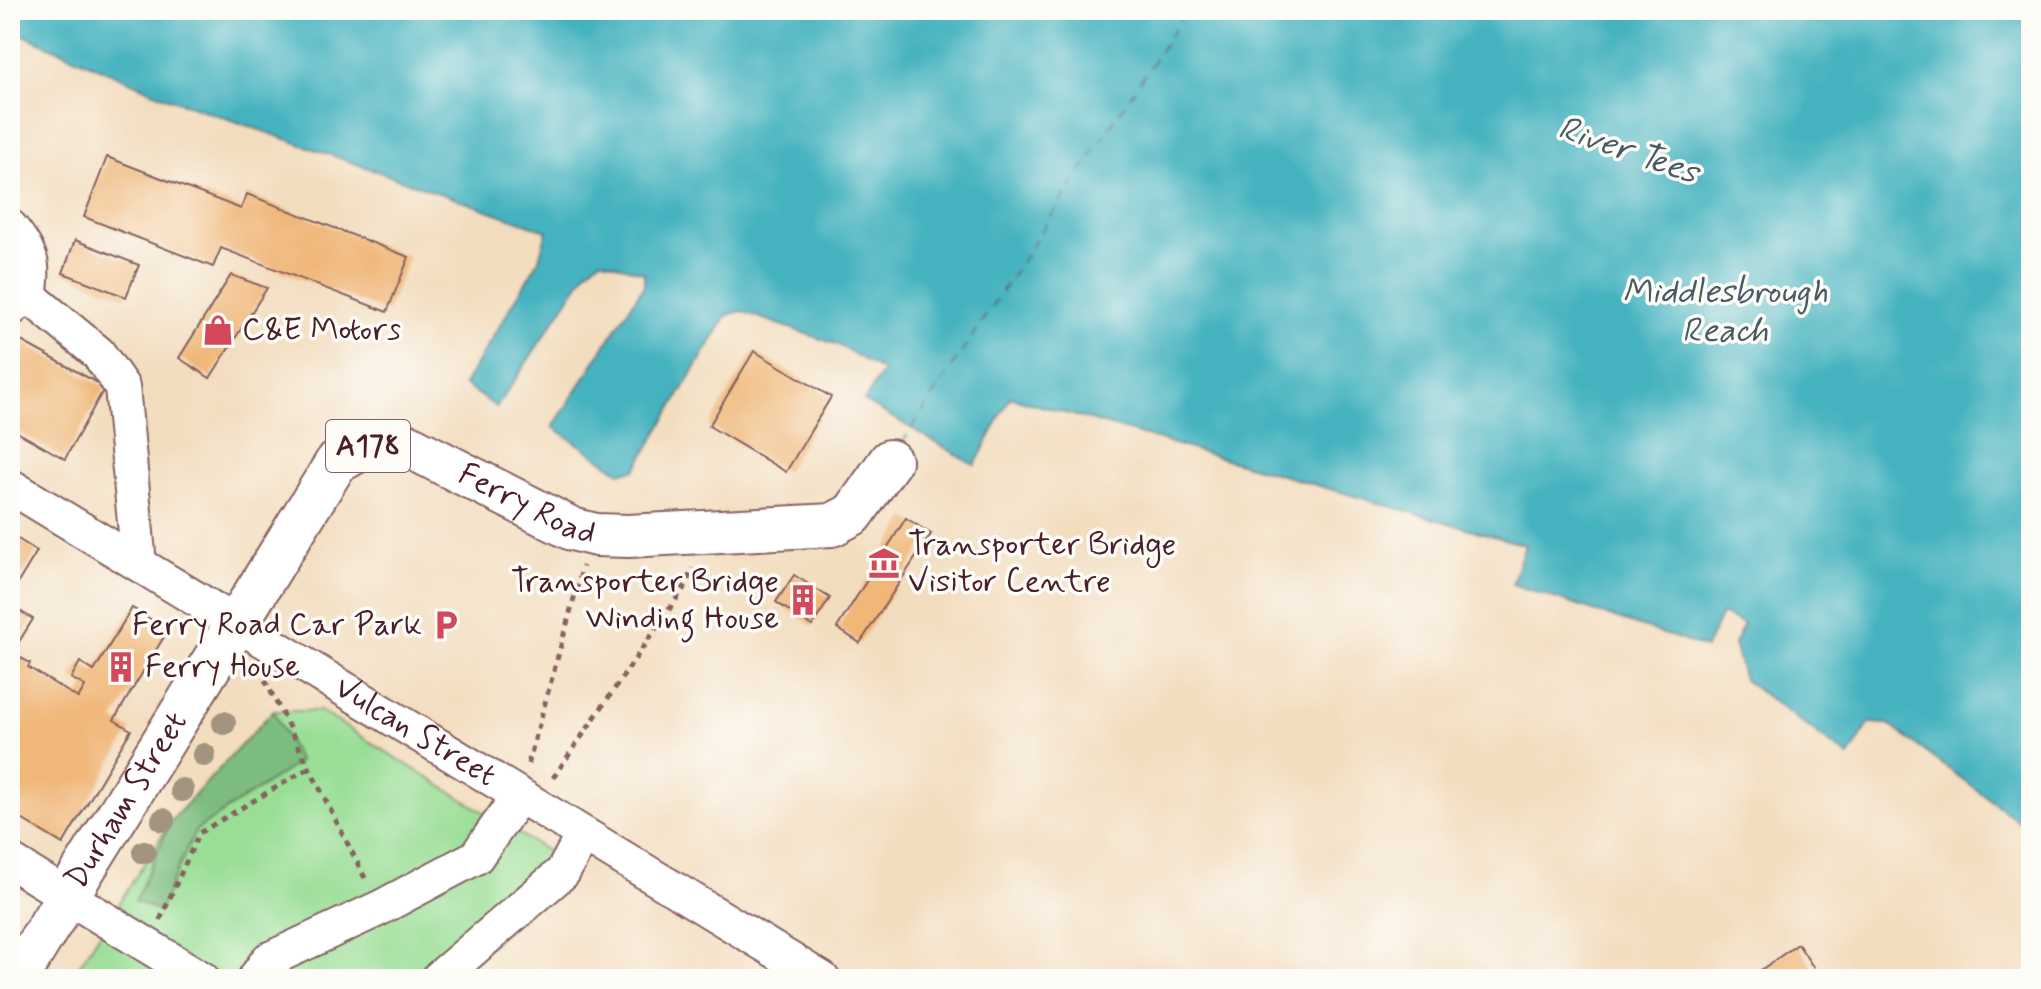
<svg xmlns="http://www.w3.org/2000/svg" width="2041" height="989" viewBox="0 0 2041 989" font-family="Mynerve,sans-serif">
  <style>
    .green { fill: #9ade96; stroke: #727e60; stroke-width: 2 }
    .forest { fill: #7bbd7f; stroke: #626e55; stroke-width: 2 }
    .water { fill: #44b2bf; stroke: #476875; stroke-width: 2 }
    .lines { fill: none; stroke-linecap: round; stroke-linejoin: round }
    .ferry { stroke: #485a66; stroke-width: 2; stroke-dasharray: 10 8; stroke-linecap: butt }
    .building { fill: #f0b779 }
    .minor-casing { stroke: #85625f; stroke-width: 38 }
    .major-casing { stroke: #85625f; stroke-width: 46 }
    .path { stroke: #85625f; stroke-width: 5; stroke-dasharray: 6 6; stroke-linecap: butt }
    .minor { stroke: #fff; stroke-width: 34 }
    .major { stroke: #fff; stroke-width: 42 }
    .tree { fill: #a3947f }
    .labels { text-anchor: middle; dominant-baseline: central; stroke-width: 7; stroke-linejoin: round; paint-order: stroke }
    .shield { fill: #fdfcf7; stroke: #806168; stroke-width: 2 }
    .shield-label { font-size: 30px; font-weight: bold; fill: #4a1f2b }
    .poi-label { font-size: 32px; fill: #4a1f2b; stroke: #fdfcf7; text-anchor: start }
    .street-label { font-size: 32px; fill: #4a1f2b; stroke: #fdfcf7 }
    .water-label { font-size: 34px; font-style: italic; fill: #485a66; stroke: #fdfcf7 }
  </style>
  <rect width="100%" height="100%" fill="#fdfcf7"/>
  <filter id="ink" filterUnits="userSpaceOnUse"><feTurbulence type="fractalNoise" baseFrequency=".0125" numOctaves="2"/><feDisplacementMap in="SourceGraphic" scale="16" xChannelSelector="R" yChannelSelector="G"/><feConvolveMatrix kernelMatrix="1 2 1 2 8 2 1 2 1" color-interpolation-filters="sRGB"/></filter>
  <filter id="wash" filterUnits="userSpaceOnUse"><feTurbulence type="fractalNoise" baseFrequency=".006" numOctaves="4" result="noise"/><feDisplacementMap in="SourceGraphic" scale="32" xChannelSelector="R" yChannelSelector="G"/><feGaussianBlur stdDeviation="1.8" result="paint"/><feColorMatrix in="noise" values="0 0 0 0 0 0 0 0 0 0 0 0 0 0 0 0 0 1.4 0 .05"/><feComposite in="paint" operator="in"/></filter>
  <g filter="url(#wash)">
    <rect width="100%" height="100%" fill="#f3ddbf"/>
    <path class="green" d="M273,711H320L576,869L452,979H71L171,821Z"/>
    <path class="forest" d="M273,711L299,762L195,831L159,911L135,901L171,821Z"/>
    <path class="water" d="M10,10H2031V830L1888,724L1869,723L1849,757L1744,680L1734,644L1744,624L1721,614L1706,648L1512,584L1525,545L1010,397L975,465L864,401L883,371L838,345L741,311L727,315L635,470L620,472L553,427L644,285V273L601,259L587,271L497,407L464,385L538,262L547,231L166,97L10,29Z"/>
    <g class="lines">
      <path class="ferry" d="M902,443L1187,10"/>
    </g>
    <g id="blocks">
      <path class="building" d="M107,157L241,209L247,194L409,257L387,312L221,248L213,267L84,217Z
        M75,240L139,265L126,297L63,273Z
        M231,275L267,288L210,378L179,358Z
        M10,335L105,387L65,459L10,428V377L14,370L10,367Z
        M754,351L831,397L786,472L709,426Z
        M906,518L931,534L860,643L837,628Z
        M10,534L37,551L10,596Z
        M794,575L830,598L812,626L776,602Z
        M10,605L33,619L12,653L30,663L28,667L78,698L85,686L71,678L80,662L94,671L132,608L168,630L114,720L131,730L63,844L10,812Z
        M1798,944L1821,979H1748Z"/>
    </g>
  </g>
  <g filter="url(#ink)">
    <use href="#blocks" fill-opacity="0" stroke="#85625f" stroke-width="2"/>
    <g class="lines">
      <defs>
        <g id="minor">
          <path d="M10,227C31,253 35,263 29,296L10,309"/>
          <path d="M29,296L98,353L122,387L139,564"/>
          <path id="s1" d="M10,486L822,979"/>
          <path d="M10,861L202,979"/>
          <path d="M255,979L268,960L380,908L476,857L519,796"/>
          <path d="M438,979L563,872L583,835"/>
        </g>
        <g id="major">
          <path id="s2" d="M16,979L336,463L370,444L403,443L572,529L596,535L628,536L832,525L853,514L890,461"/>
        </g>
      </defs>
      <use href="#minor" class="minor-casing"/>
      <use href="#major" class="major-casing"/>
      <path class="path" d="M265,680L367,882
        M528,764L583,566
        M553,778L686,585L692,568
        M160,920L199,833L309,768"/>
      <use href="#minor" class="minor"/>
      <use href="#major" class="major"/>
    </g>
    <g class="tree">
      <circle cx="224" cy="723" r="12"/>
      <circle cx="204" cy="755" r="12"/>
      <circle cx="182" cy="790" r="12"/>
      <circle cx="163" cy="820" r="12"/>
      <circle cx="144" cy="852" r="12"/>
    </g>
  </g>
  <defs>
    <symbol id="shop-bare" viewBox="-9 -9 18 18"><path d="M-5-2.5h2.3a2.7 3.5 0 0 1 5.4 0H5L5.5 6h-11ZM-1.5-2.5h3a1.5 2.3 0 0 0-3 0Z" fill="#d1495b" stroke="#fdfcf7" stroke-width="2.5" paint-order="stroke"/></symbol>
    <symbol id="museum-bare" viewBox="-9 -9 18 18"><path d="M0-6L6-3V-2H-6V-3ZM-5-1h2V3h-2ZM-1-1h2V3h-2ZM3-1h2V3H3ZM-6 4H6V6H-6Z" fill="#d1495b" stroke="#fdfcf7" stroke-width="2.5" paint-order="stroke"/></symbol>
    <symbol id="building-bare" viewBox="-9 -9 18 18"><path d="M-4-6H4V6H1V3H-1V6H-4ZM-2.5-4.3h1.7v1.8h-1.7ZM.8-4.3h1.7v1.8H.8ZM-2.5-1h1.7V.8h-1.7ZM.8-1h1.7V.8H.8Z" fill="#d1495b" stroke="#fdfcf7" stroke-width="2.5" paint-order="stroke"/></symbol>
    <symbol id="parking-bare" viewBox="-9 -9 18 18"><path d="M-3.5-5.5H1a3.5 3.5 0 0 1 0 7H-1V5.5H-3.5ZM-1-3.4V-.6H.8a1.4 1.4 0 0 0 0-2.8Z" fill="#d1495b" stroke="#fdfcf7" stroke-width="2.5" paint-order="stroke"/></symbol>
  </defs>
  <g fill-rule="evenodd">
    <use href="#shop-bare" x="196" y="308" width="44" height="44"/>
    <use href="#museum-bare" x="862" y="541" width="44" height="44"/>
    <use href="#building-bare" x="781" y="578" width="44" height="44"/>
    <use href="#parking-bare" x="424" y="603" width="44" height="44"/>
    <use href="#building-bare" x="99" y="645" width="44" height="44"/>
  </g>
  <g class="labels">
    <rect class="shield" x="326" y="420" width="84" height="52" rx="6"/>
    <g class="shield-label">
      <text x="368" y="446">A178</text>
    </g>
    <g class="poi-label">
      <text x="242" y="330">C&amp;E Motors</text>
      <text x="908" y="545">Transporter Bridge<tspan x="908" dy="37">Visitor Centre</tspan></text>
      <text x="779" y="582" text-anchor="end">Transporter Bridge<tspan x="779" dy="37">Winding House</tspan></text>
      <text x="422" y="625" text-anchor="end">Ferry Road Car Park</text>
      <text x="145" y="667">Ferry House</text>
    </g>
    <g class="street-label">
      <text stroke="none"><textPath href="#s2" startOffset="818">Ferry Road</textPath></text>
      <text stroke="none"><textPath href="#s1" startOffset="474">Vulcan Street</textPath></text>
      <text stroke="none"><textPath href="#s2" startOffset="210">Durham Street</textPath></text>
    </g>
    <g class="water-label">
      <text transform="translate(1628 151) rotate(19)">River Tees</text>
      <text x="1725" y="292">Middlesbrough<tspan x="1725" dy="39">Reach</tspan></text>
    </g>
  </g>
  <rect width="2041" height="989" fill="none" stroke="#fdfcf7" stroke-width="40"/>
</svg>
